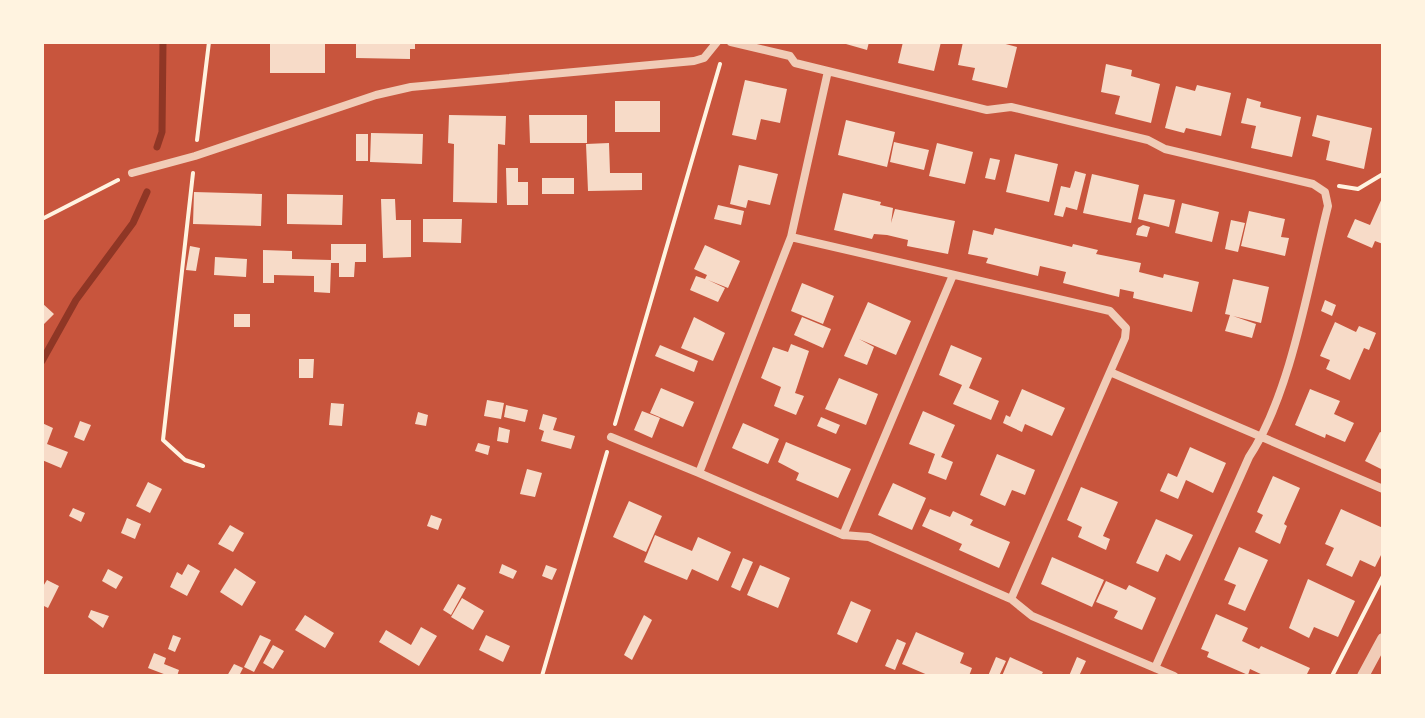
<svg xmlns="http://www.w3.org/2000/svg" width="1425" height="718" viewBox="0 0 1425 718" font-family="'Golos Text',sans-serif">
  <style>
    .lines { fill: none; stroke-linecap: round; stroke-linejoin: round }
    .stream { stroke: #8f3625; stroke-width: 7 }
    .building { fill: #f7dbc8 }
    .path { stroke: #fff3e0; stroke-width: 4 }
    .minor { stroke: #f1ccb7; stroke-width: 8 }
    .tertiary { stroke: #f1ccb7; stroke-width: 12 }
  </style>
  <rect width="100%" height="100%" fill="#c8553d"/>
  <g class="lines">
    <path class="stream" d="M157,147L162,132L163,42
      M42,361L76,300L133,223L147,192"/>
  </g>
  <path class="building" d="M270,42H325V73H270Z
    M356,42H415V49H410V59L356,58Z
    M839,42H869L867,50Z
    M903,42H941L934,71L898,63Z
    M963,42H998L1017,47L1007,88L972,80L975,68L958,65Z
    M1106,64L1132,70L1131,76L1160,84L1151,123L1115,114L1120,96L1101,92Z
    M745,80L787,89L780,123L761,119L756,140L732,135Z
    M1197,85L1231,93L1221,136L1186,128L1184,133L1165,128L1176,86L1195,91Z
    M1247,98L1261,102L1260,107L1301,117L1292,157L1251,148L1256,126L1241,123Z
    M615,101H660V132H615Z
    M449,115L506,116L505,145L498,144L497,203L453,202L454,144L448,143Z
    M529,115H587V143H530Z
    M1317,115L1372,128L1364,169L1326,160L1330,141L1312,136Z
    M846,120L895,132L887,167L838,155Z
    M371,133L423,134L422,164L370,162Z
    M356,134H368V161H356Z
    M894,142L929,150L924,170L890,162Z
    M609,143L610,173H642V190L588,191L586,144Z
    M937,143L973,152L965,184L929,176Z
    M1015,154L1058,164L1049,202L1006,192Z
    M990,158L1000,160L995,180L985,178Z
    M739,165L778,174L770,205L748,200L746,208L730,204Z
    M506,168H518V182H528V205H507Z
    M1075,171L1086,174L1077,210L1066,207L1063,217L1054,215L1061,186L1070,188Z
    M1092,174L1139,185L1131,223L1083,213Z
    M542,178H574V194H542Z
    M194,192L262,194L261,226L193,224Z
    M843,193L881,202L880,205L893,208L891,223L895,209L955,221L948,254L907,246L908,240L887,235L874,234L872,239L834,230Z
    M287,194L343,195L342,225L287,224Z
    M1144,194L1175,200L1169,227L1138,219Z
    M1383,196V244L1375,241L1372,248L1347,237L1355,219L1370,225Z
    M381,199H395L396,220H411V257L383,258Z
    M1182,203L1219,212L1212,242L1175,233Z
    M718,205L744,211L741,225L714,219Z
    M1249,211L1285,219L1281,237L1289,238L1285,256L1241,246Z
    M423,219H462L461,243L423,242Z
    M1231,220L1245,223L1238,252L1225,249Z
    M1143,225L1150,227L1147,237L1136,235L1138,228Z
    M995,228L1072,247L1073,244L1098,250L1096,254L1141,263L1139,272L1163,278L1164,274L1199,282L1192,312L1133,298L1134,292L1120,289L1119,297L1063,283L1066,272L1040,266L1038,276L986,263L988,258L968,254L973,230L993,235Z
    M331,244H366V262H355L354,277H339V263H331L330,293L314,292V276L274,275V283H263V250L292,251V259L331,260Z
    M705,245L740,261L728,288L708,280L725,288L718,302L690,290L696,276L705,279L707,275L694,269Z
    M190,246L200,248L196,271L186,270Z
    M215,257L247,259L246,277L214,275Z
    M1233,279L1269,287L1261,323L1233,316L1256,324L1252,338L1225,331L1230,315L1225,314Z
    M802,283L834,296L823,324L791,311Z
    M1325,300L1336,305L1332,316L1321,311Z
    M868,302L911,321L896,355L859,339L874,347L867,365L844,356Z
    M42,303L54,314L42,326Z
    M234,314H250V327H234Z
    M694,317L725,333L713,361L681,348Z
    M802,317L831,329L823,348L794,335Z
    M1335,322L1356,332L1359,326L1376,333L1369,350L1364,348L1350,380L1326,369L1330,360L1320,356Z
    M791,344L809,351L795,393L804,396L796,415L774,406L781,387L761,378L773,347L788,352Z
    M660,345L698,361L694,372L655,356Z
    M951,345L982,358L969,388L999,401L991,420L953,404L962,385L939,375Z
    M299,359H314L313,378H299Z
    M839,378L878,394L866,425L825,409Z
    M661,388L694,402L683,427L650,413Z
    M1022,389L1065,408L1052,436L1025,424L1022,432L1003,423L1006,415L1010,417Z
    M1310,389L1340,401L1334,414L1354,423L1345,442L1326,434L1325,438L1295,425Z
    M487,400L504,403L501,419L484,416Z
    M331,403L344,404L342,426L329,425Z
    M506,405L528,410L525,422L504,417Z
    M642,411L660,418L652,438L634,430Z
    M923,411L955,425L941,457L953,462L946,480L928,473L935,454L909,444Z
    M418,412L428,415L426,426L415,424Z
    M543,414L557,418L553,430L575,436L571,449L541,441L544,431L539,429Z
    M821,417L840,425L836,434L817,426Z
    M80,421L91,425L84,441L74,437Z
    M42,423L53,428L47,444L68,452L61,468L42,460Z
    M743,423L779,439L768,464L732,448Z
    M499,427L510,430L508,443L497,441Z
    M1380,432L1383,433V470L1365,461Z
    M786,442L851,469L838,498L796,480L799,473L778,462Z
    M478,443L490,446L488,455L475,451Z
    M1190,447L1226,463L1213,493L1186,480L1178,499L1160,491L1168,473L1177,477Z
    M997,454L1035,470L1025,495L1012,490L1005,506L980,495Z
    M527,469L542,473L535,497L520,494Z
    M1273,476L1300,488L1284,524L1287,526L1280,544L1255,532L1263,515L1257,512Z
    M148,482L162,489L150,513L136,506Z
    M893,483L926,498L912,530L878,515Z
    M1081,487L1118,502L1103,536L1110,539L1106,550L1078,537L1082,527L1067,520Z
    M629,501L662,516L646,552L613,537Z
    M73,508L85,513L81,522L69,516Z
    M930,509L950,517L953,511L973,520L970,525L1010,542L999,568L959,550L962,544L922,526Z
    M1341,509L1383,528V551L1375,567L1360,560L1352,577L1326,565L1334,548L1325,544Z
    M431,515L442,519L438,530L427,526Z
    M127,518L141,524L135,539L121,533Z
    M1156,519L1193,535L1180,561L1166,554L1158,572L1136,563Z
    M230,525L244,533L233,552L218,544Z
    M655,535L692,551L698,537L731,552L718,581L692,569L687,580L644,562Z
    M1239,547L1268,560L1245,611L1228,604L1236,585L1224,580Z
    M1052,557L1104,580L1092,607L1041,584Z
    M743,558L753,562L740,591L731,587Z
    M188,564L200,571L187,596L170,587L177,572L182,575Z
    M502,564L517,571L513,579L499,573Z
    M546,565L557,569L552,580L542,576Z
    M760,565L790,578L778,608L747,595Z
    M235,568L256,582L242,606L220,592Z
    M108,569L123,577L116,589L102,581Z
    M1308,579L1355,601L1338,637L1314,627L1309,638L1289,628Z
    M47,580L59,586L48,608L42,605V588Z
    M1106,581L1126,590L1129,585L1156,598L1142,630L1114,618L1118,611L1096,602Z
    M458,584L466,588L451,615L443,610Z
    M462,598L484,611L473,630L451,617Z
    M851,601L871,610L857,643L837,634Z
    M91,610L109,616L103,628L88,617Z
    M1216,614L1248,628L1242,641L1259,649L1261,646L1310,668L1306,676H1265L1250,669L1248,675L1207,657L1209,652L1201,649Z
    M305,615L334,633L325,648L295,630Z
    M644,615L652,620L632,660L624,655Z
    M421,627L437,636L419,666L379,642L386,630L411,645Z
    M916,632L964,653L960,663L972,668L969,676H930L902,664Z
    M173,635L181,638L175,652L168,649Z
    M260,635L271,640L254,672L244,667Z
    M486,635L510,646L503,662L479,650Z
    M897,639L906,643L895,670L885,666Z
    M273,645L284,651L273,669L263,663Z
    M154,653L166,658L164,664L179,670L177,676H169L148,668Z
    M996,657L1006,661L999,676H988Z
    M1010,657L1043,672L1041,676H1002Z
    M1077,657L1086,661L1079,676H1069Z
    M234,664L243,668L239,676H227Z"/>
  <g class="lines">
    <path class="path" d="M197,140L209,42
      M193,173L163,440L185,460L203,466
      M1339,186L1358,189L1383,174
      M42,219L118,180
      M615,424L720,64
      M542,676L607,452
      M1332,676L1383,576"/>
    <path class="minor" d="M731,42L790,56L795,63L987,110L1011,107L1148,140L1165,149L1313,184L1325,192L1328,206C1309,281 1291,394 1249,457L1155,668
      M828,71L791,237L699,473L843,535L869,537L1011,599L1032,616L1174,676
      M132,173L195,156L376,95L411,87L694,61L704,58L717,42
      M791,237L1110,311L1126,328L1125,338L1110,372L1383,489
      M611,437L699,473
      M843,535L953,275
      M1011,599L1110,372"/>
    <path class="tertiary" d="M1363,676L1383,639"/>
  </g>
  <rect width="1425" height="718" fill="none" stroke="#fff3e0" stroke-width="88"/>
</svg>
